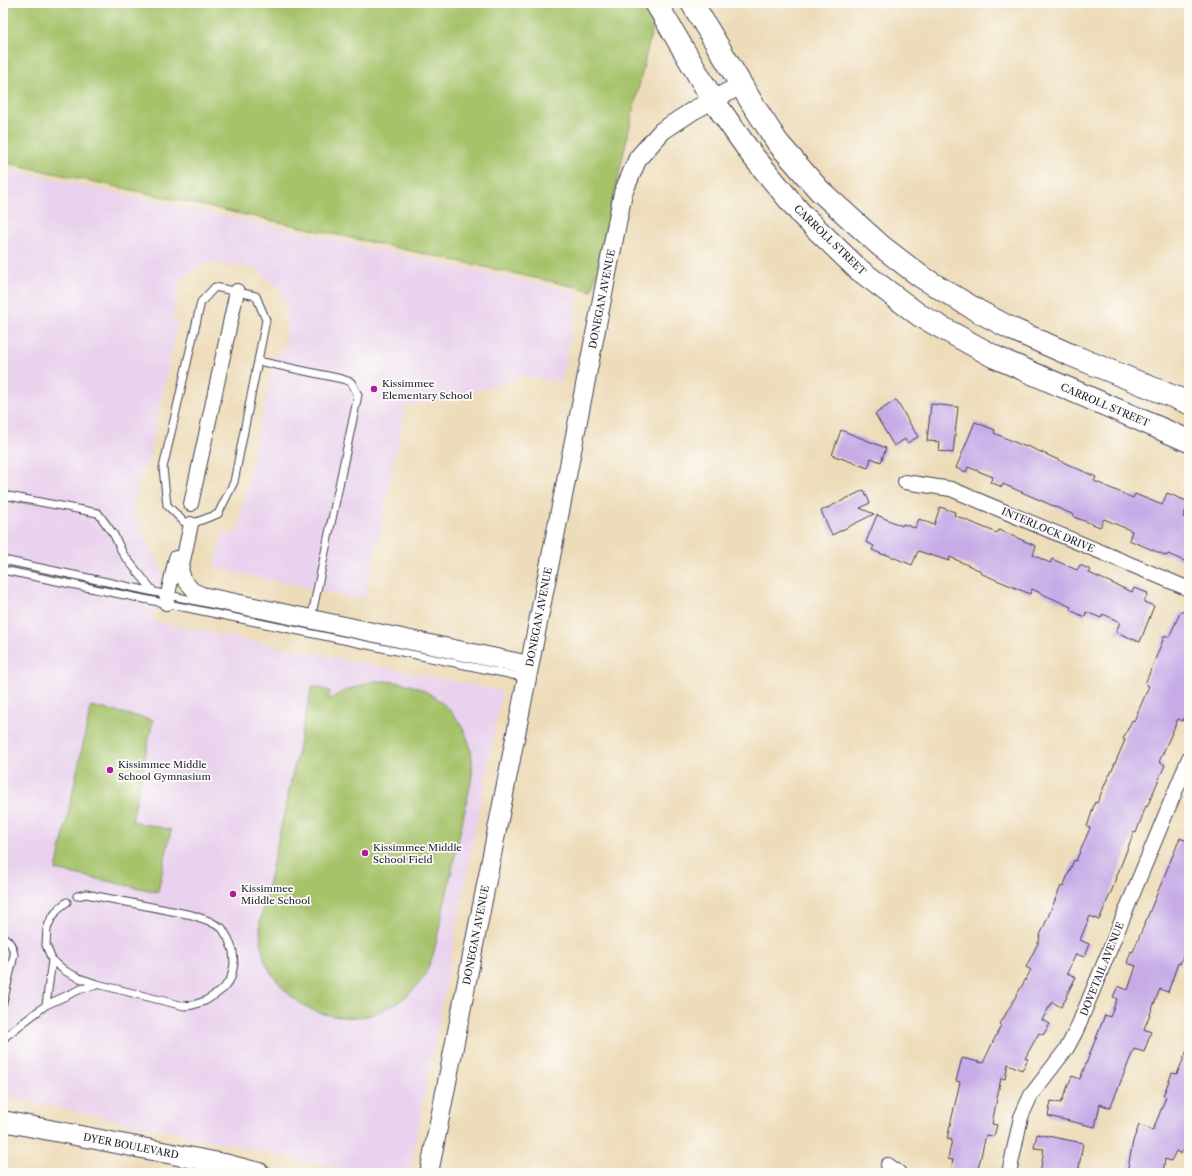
<svg xmlns="http://www.w3.org/2000/svg" width="1192" height="1176" viewBox="0 0 1192 1176" font-family="'Libre Caslon Text',serif">
  <style>
    .built { fill: #e9d2ed }
    .green { fill: #a6c36b; stroke: #647253 }
    .building { fill: #c6abe7 }
    .lines { fill: none; stroke-linecap: round; stroke-linejoin: round }
    .service-casing { stroke: #403e4e; stroke-width: 9 }
    .minor-casing { stroke: #403e4e; stroke-width: 16 }
    .tertiary-casing { stroke: #403e4e; stroke-width: 20 }
    .secondary-casing { stroke: #403e4e; stroke-width: 22 }
    .primary-casing { stroke: #403e4e; stroke-width: 24 }
    .service { stroke: #fff; stroke-width: 7 }
    .minor { stroke: #fff; stroke-width: 14 }
    .tertiary { stroke: #fff; stroke-width: 18 }
    .secondary { stroke: #fff; stroke-width: 20 }
    .primary { stroke: #fff; stroke-width: 22 }
    .poi-dot { fill: #b5179e; stroke: #fdfcf7; stroke-width: 1.5 }
    .labels { text-anchor: middle; dominant-baseline: central; stroke-width: 3.5; stroke-linejoin: round; paint-order: stroke }
    .street-label { font-size: 10px; fill: #22223b; stroke: #fdfcf7 }
    .poi-label { font-size: 10px; fill: #22223b; stroke: #fdfcf7; text-anchor: start }
  </style>
  <rect width="100%" height="100%" fill="#fdfcf7"/>
  <filter id="ink" filterUnits="userSpaceOnUse"><feTurbulence type="fractalNoise" baseFrequency=".025" numOctaves="2"/><feDisplacementMap in="SourceGraphic" scale="8" xChannelSelector="R" yChannelSelector="G"/><feConvolveMatrix kernelMatrix="1 2 1 2 8 2 1 2 1" color-interpolation-filters="sRGB"/></filter>
  <filter id="wash" filterUnits="userSpaceOnUse"><feTurbulence type="fractalNoise" baseFrequency=".012" numOctaves="4" result="noise"/><feDisplacementMap in="SourceGraphic" scale="16" xChannelSelector="R" yChannelSelector="G"/><feGaussianBlur stdDeviation="0.9" result="paint"/><feColorMatrix in="noise" values="0 0 0 0 0 0 0 0 0 0 0 0 0 0 0 0 0 1.4 0 .05"/><feComposite in="paint" operator="in"/></filter>
  <g filter="url(#wash)">
    <rect width="100%" height="100%" fill="#eddcb9"/>
    <path class="built" d="M3,168L579,293L561,382L523,376L458,397L406,406L365,600L215,568L222,531L237,534L274,357L284,352L288,323L283,292L256,268L209,262L181,277L172,321L178,322L147,468L142,467L133,512L162,572L152,621L502,691L410,1170L406,1173H363L3,1096Z"/>
    <path class="green" d="M3,3H647L655,16L592,291L581,288L3,162Z
      M374,681C385,681 396,681 407,684C440,693 469,723 472,758C473,766 472,774 471,782L434,952C431,960 428,968 425,975C416,991 397,1005 381,1011C376,1013 371,1015 366,1016C332,1022 299,1010 278,982C273,976 268,968 265,961C261,948 260,935 260,922L312,686L330,691L328,698L330,699L344,691Z
      M91,706L153,720L132,821L171,830L158,892L56,870Z"/>
    <g id="blocks">
      <path class="building" d="M896,400L918,437L907,443L905,439L894,446L875,414Z
        M931,404L958,407L953,453L939,451L940,442L927,441Z
        M975,422L995,430L994,433L1026,447L1027,446L1043,453L1096,477L1094,481L1133,498L1135,494L1162,505L1167,493L1189,502L1183,517L1189,519V563L1168,554L1167,556L1129,540L1132,531L1104,519L1100,527L1074,517V515L1003,484L1002,487L990,482L993,477L968,467L966,472L956,468Z
        M841,430L886,448L881,462L871,458L868,468L832,455Z
        M864,490L870,503L860,508L874,514L832,535L821,511Z
        M940,507L955,512L954,515L997,533L999,530L1036,546L1033,555L1050,563L1052,559L1077,570L1080,565L1091,570L1089,573L1132,592L1134,588L1148,593L1144,602L1154,606L1140,642L1116,632L1120,622L1103,614L1101,618L1086,612L1085,617L1070,610L1071,607L1032,589L1030,594L980,573L981,571L950,557L949,561L918,551L912,565L885,554L884,555L872,550L874,546L866,542L877,515L902,526L903,524L915,528L919,519L934,525Z
        M1181,611L1189,614V706L1183,721L1178,719L1159,762L1165,765L1147,807L1146,806L1136,833L1134,832L1116,878H1117L1099,920L1090,916L1080,940L1089,944L1084,957L1076,954L1067,973L1076,977L1066,996L1067,997L1061,1007L1052,1002L1042,1020L1050,1024L1043,1035L1039,1033L1025,1058L1028,1059L1022,1070L1008,1064L1005,1079L1001,1078L992,1124L997,1125L994,1136L986,1135L977,1173H970L951,1169L953,1160L948,1159L952,1140L947,1139L960,1082L956,1081L962,1058L983,1063L1001,1025L1000,1024L1031,970L1026,967L1040,939L1039,938L1061,886L1063,887L1074,860L1076,861L1090,828L1087,827L1095,802L1097,803L1109,775H1110L1125,740L1123,739L1132,720L1134,721L1149,686L1145,684L1165,635L1169,637Z
        M1180,838L1189,842V941L1180,964L1178,963L1168,992L1160,989L1144,1029L1151,1032L1144,1052L1134,1049L1110,1108L1100,1104L1095,1127L1048,1116L1051,1101L1061,1103L1072,1076L1080,1079L1105,1015L1110,1017L1117,999L1113,997L1118,986L1128,990L1136,966L1127,963L1131,951L1133,952Z
        M1189,1046V1133L1181,1154L1176,1151L1171,1161L1165,1159L1163,1173H1127L1133,1141L1139,1125L1153,1130L1166,1097L1163,1096L1172,1073L1177,1074Z
        M1037,1134L1083,1143L1078,1173H1040L1044,1149L1034,1148Z"/>
    </g>
  </g>
  <g filter="url(#ink)">
    <use href="#blocks" fill-opacity="0" stroke="#403e4e" stroke-width="1"/>
    <g class="lines">
      <defs>
        <path id="service" d="M215,287L256,296L266,320L234,482L218,514L191,524L184,522L167,505L163,468L201,302Z
          M258,361L342,379L351,382L358,395L311,619
          M3,495L98,513L114,535L123,554L154,592
          M3,560L528,671
          M3,570L527,678
          M67,902L59,908L51,919L47,929L46,945L52,960L65,971L79,978L97,984L184,1006L193,1005L205,1001L216,994L224,988L231,978L234,964L233,951L228,938L222,928L209,921L192,915L86,894L77,896
          M3,937C10,941 13,946 14,955L3,1003
          M52,960L46,1005L81,989L97,985
          M3,1040L6,1036L46,1005"/>
        <path id="minor" d="M905,482L951,489L1189,589
          M191,504L237,291
          M191,524L181,570L185,581L193,590L202,594L530,663
          M166,603L176,558
          M888,1165L899,1173
          M1009,1173L1021,1117L1031,1095L1067,1048L1076,1031L1189,758"/>
        <path id="tertiary" d="M429,1173L623,193L638,158L662,131L694,110L741,85"/>
        <path id="secondary" d="M3,1121L224,1164L259,1173"/>
        <path id="primary" d="M656,3L713,100L752,155L802,215L858,269L919,315L995,357L1189,441
          M692,3L752,103L778,143L819,190L881,246L920,276L978,311L1012,329L1071,355L1189,403"/>
      </defs>
      <use href="#service" class="service-casing"/>
      <use href="#minor" class="minor-casing"/>
      <use href="#tertiary" class="tertiary-casing"/>
      <use href="#secondary" class="secondary-casing"/>
      <use href="#primary" class="primary-casing"/>
      <use href="#service" class="service"/>
      <use href="#minor" class="minor"/>
      <use href="#tertiary" class="tertiary"/>
      <use href="#secondary" class="secondary"/>
      <use href="#primary" class="primary"/>
    </g>
  </g>
  <g class="poi-dot">
    <circle cx="374" cy="389" r="4"/>
    <circle cx="110" cy="770" r="4"/>
    <circle cx="365" cy="853" r="4"/>
    <circle cx="233" cy="894" r="4"/>
  </g>
  <g class="labels">
    <g class="street-label">
      <text transform="translate(830 240) rotate(44)">CARROLL STREET</text>
      <text transform="translate(602 299) rotate(-79)">DONEGAN AVENUE</text>
      <text transform="translate(1105 405) rotate(23)">CARROLL STREET</text>
      <text transform="translate(1048 530) rotate(23)">INTERLOCK DRIVE</text>
      <text transform="translate(539 617) rotate(-79)">DONEGAN AVENUE</text>
      <text transform="translate(476 935) rotate(-79)">DONEGAN AVENUE</text>
      <text transform="translate(1102 969) rotate(-68)">DOVETAIL AVENUE</text>
      <text transform="translate(131 1146) rotate(11)">DYER BOULEVARD</text>
    </g>
    <g class="poi-label">
      <text x="382" y="383">Kissimmee<tspan x="382" dy="12">Elementary School</tspan></text>
      <text x="118" y="764">Kissimmee Middle<tspan x="118" dy="12">School Gymnasium</tspan></text>
      <text x="373" y="847">Kissimmee Middle<tspan x="373" dy="12">School Field</tspan></text>
      <text x="241" y="888">Kissimmee<tspan x="241" dy="12">Middle School</tspan></text>
    </g>
  </g>
  <rect width="1192" height="1176" fill="none" stroke="#fdfcf7" stroke-width="16"/>
</svg>
